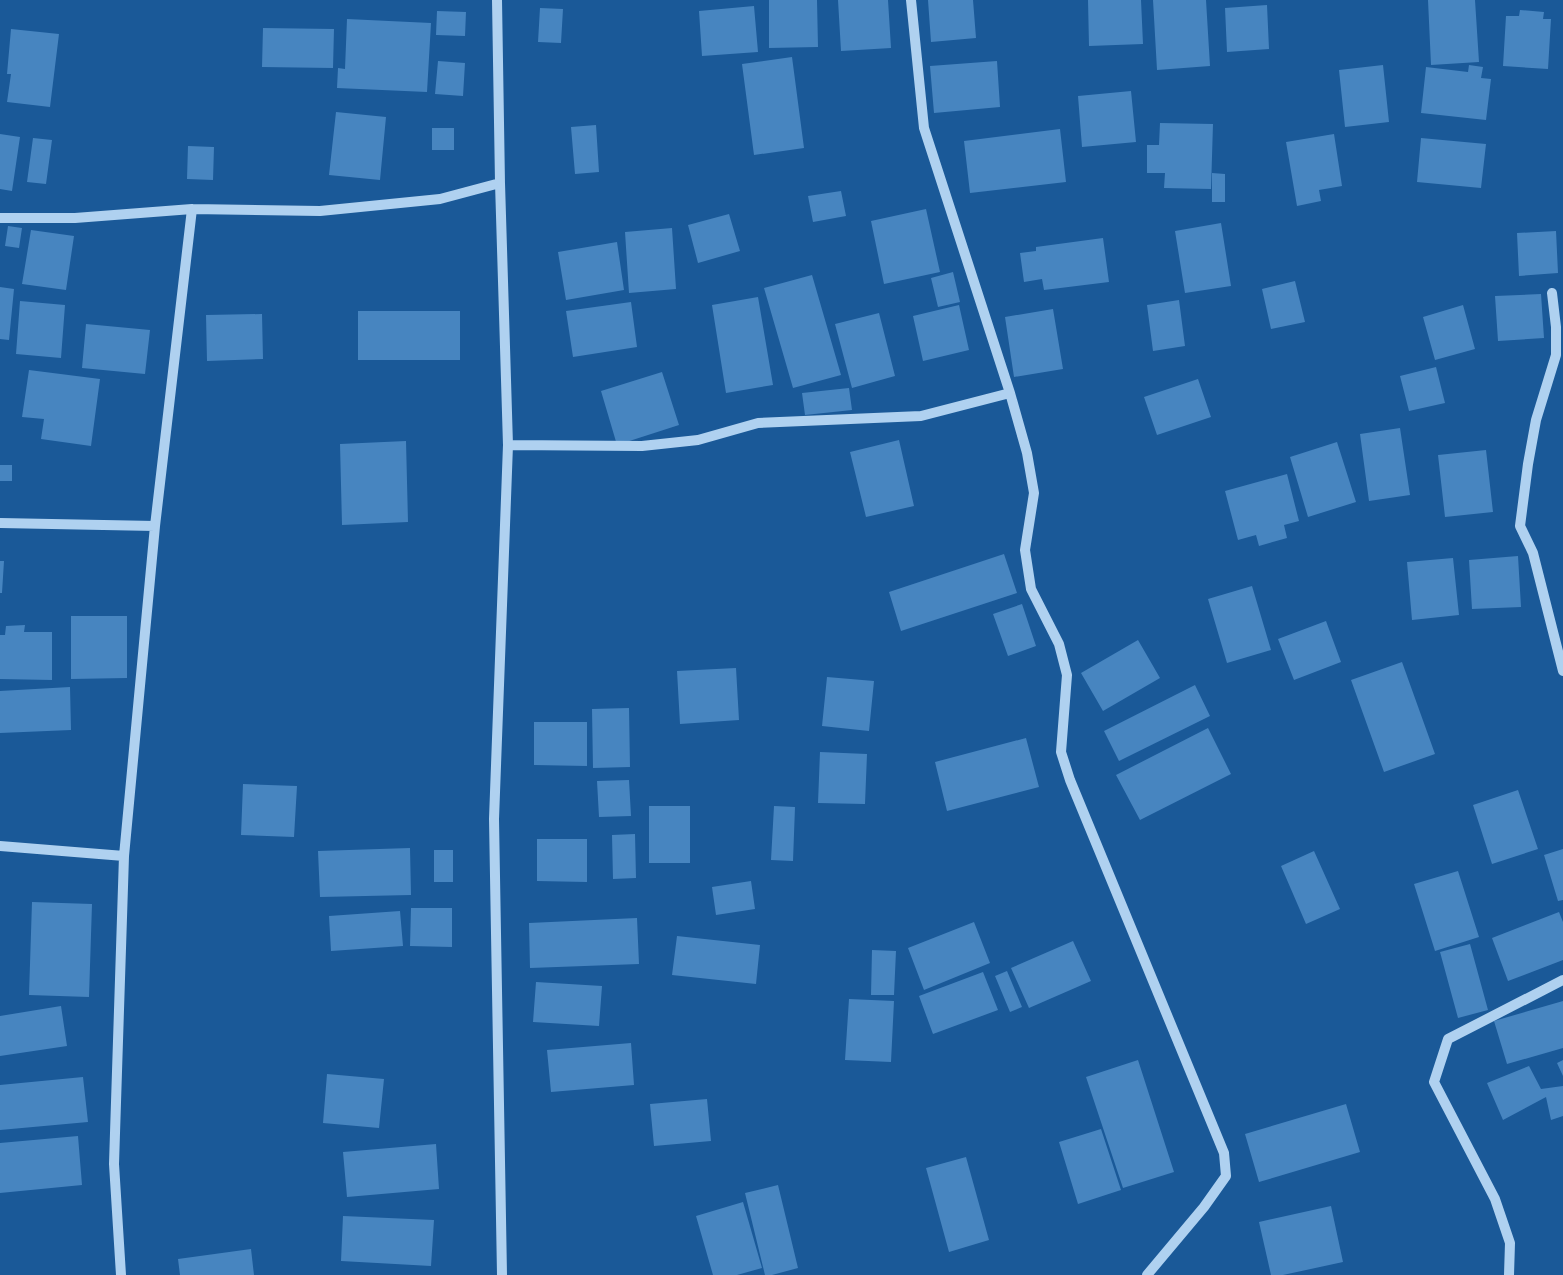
<svg xmlns="http://www.w3.org/2000/svg" width="1563" height="1275" viewBox="0 0 1563 1275" font-family="'Public Sans',sans-serif">
  <style>
    .building { fill: #4785c0 }
    .lines { fill: none; stroke-linecap: round; stroke-linejoin: round }
    .minor { stroke: #afd1f0; stroke-width: 10 }
  </style>
  <rect width="100%" height="100%" fill="#1a5998"/>
  <path class="building" d="M769,0H817L818,47L769,48Z
    M838,0H888L891,48L841,51Z
    M928,0H973L976,38L931,42Z
    M1088,0H1141L1143,44L1089,46Z
    M1153,0H1206L1210,66L1157,70Z
    M1428,0H1475L1479,62L1431,65Z
    M1267,5L1269,49L1227,52L1225,8Z
    M754,6L758,52L702,56L699,11Z
    M540,8L563,9L561,43L538,42Z
    M1520,10L1544,12L1543,19H1551L1548,69L1503,66L1506,16H1519Z
    M437,11L466,12L465,36L436,35Z
    M347,19L431,23L427,92L337,88L338,68L345,69Z
    M263,28L334,29L333,68L262,67Z
    M11,29L59,34L50,107L7,102L11,74H7Z
    M792,57L804,148L754,155L742,64Z
    M438,61L465,63L463,96L435,94Z
    M997,61L1000,107L934,113L930,66Z
    M1383,65L1389,122L1345,127L1339,70Z
    M1469,65L1483,67L1481,78L1491,79L1486,120L1421,113L1426,67L1468,72Z
    M1131,91L1136,142L1082,147L1078,96Z
    M336,112L386,117L380,180L329,175Z
    M1160,123L1213,124L1211,189L1164,188L1165,173H1147V145H1159Z
    M596,125L599,172L575,174L571,127Z
    M432,128H454V150H432Z
    M1060,129L1066,182L970,193L964,141Z
    M0,134L20,137L12,191L0,189Z
    M1334,134L1342,186L1319,190L1321,201L1297,206L1286,142Z
    M33,138L52,140L46,184L27,182Z
    M1421,138L1486,144L1481,188L1417,182Z
    M188,146L214,147L213,180L187,179Z
    M1212,173L1225,174V202H1212Z
    M841,191L846,216L813,222L808,196Z
    M926,209L940,272L884,284L871,221Z
    M729,214L740,251L698,263L688,225Z
    M1221,223L1231,286L1185,293L1175,231Z
    M8,226L22,228L19,248L5,246Z
    M672,228L676,289L629,293L625,232Z
    M31,230L74,236L66,290L22,284Z
    M1556,231L1558,273L1519,276L1517,233Z
    M1103,238L1109,282L1044,290L1042,279L1024,282L1020,253L1036,251V247Z
    M617,242L624,290L566,300L558,252Z
    M953,272L960,302L938,307L931,278Z
    M812,275L841,375L793,388L764,288Z
    M1295,281L1305,322L1271,329L1262,289Z
    M0,287L14,289L9,340L0,339Z
    M1541,294L1544,338L1498,341L1495,296Z
    M758,297L773,385L726,393L712,305Z
    M1179,300L1185,346L1153,351L1147,305Z
    M20,301L65,305L61,358L16,354Z
    M631,302L637,347L573,357L566,311Z
    M959,305L969,350L923,361L913,316Z
    M1463,305L1475,349L1435,360L1423,317Z
    M1053,309L1063,369L1014,377L1005,317Z
    M358,311H460V360H358Z
    M879,313L895,376L852,388L835,324Z
    M262,314L263,359L207,361L206,315Z
    M86,324L150,330L145,374L82,368Z
    M1436,367L1445,403L1409,411L1400,376Z
    M29,370L100,379L91,446L41,439L44,419L22,417Z
    M662,372L679,425L617,445L601,391Z
    M1198,379L1211,417L1157,435L1144,397Z
    M849,388L852,410L805,415L802,393Z
    M1400,428L1410,495L1369,501L1360,434Z
    M899,440L914,506L866,517L850,452Z
    M406,441L408,522L342,525L340,444Z
    M1337,442L1356,502L1308,517L1290,457Z
    M1486,450L1493,512L1445,517L1438,455Z
    M0,465H12V481H0Z
    M1287,474L1299,521L1284,525L1287,538L1259,546L1256,535L1238,540L1225,491Z
    M1004,554L1017,593L901,631L889,592Z
    M1518,556L1521,607L1472,609L1469,560Z
    M1453,558L1459,615L1412,620L1407,562Z
    M0,561H4L2,593H0Z
    M1252,586L1271,650L1227,663L1208,599Z
    M1022,604L1036,646L1008,656L993,614Z
    M71,616H127V678L71,679Z
    M1326,621L1341,662L1294,680L1278,639Z
    M25,625L24,632H52V680L0,679V635H5L6,626Z
    M1138,640L1160,678L1103,711L1081,673Z
    M1402,662L1435,754L1384,772L1351,680Z
    M736,668L739,720L680,724L677,671Z
    M827,677L874,681L869,731L822,726Z
    M1195,685L1210,716L1119,761L1104,731Z
    M70,687L71,730L0,733V691Z
    M629,708L630,767L593,768L592,709Z
    M534,722H587V766L534,765Z
    M1208,728L1231,774L1140,820L1116,775Z
    M1026,738L1039,787L947,811L935,762Z
    M820,752L867,754L865,804L818,803Z
    M629,780L631,816L599,817L597,781Z
    M243,784L297,786L294,837L241,835Z
    M1518,790L1538,849L1492,864L1473,805Z
    M649,806H690V863H649Z
    M774,806L795,807L793,861L771,860Z
    M635,834L636,878L613,879L612,835Z
    M537,839H587V882L537,881Z
    M410,848L411,895L320,897L318,851Z
    M1563,849V900L1558,901L1544,855Z
    M434,850H453V882H434Z
    M1314,851L1340,909L1306,924L1281,866Z
    M1458,871L1479,937L1435,951L1414,884Z
    M751,881L755,909L716,915L712,887Z
    M32,902L92,904L89,997L29,995Z
    M411,908H452V947L410,946Z
    M400,911L403,946L331,951L329,916Z
    M1559,912L1563,922V960L1508,981L1492,938Z
    M637,918L639,964L530,968L529,923Z
    M974,922L990,963L924,990L908,948Z
    M677,936L760,945L756,984L672,975Z
    M1073,941L1091,981L1029,1008L1011,968Z
    M1470,944L1488,1010L1458,1018L1440,952Z
    M872,950L896,951L894,995H871Z
    M1007,971L1022,1007L1010,1012L995,976Z
    M983,972L998,1010L933,1034L919,996Z
    M536,982L602,986L599,1026L533,1022Z
    M849,999L894,1001L891,1062L845,1060Z
    M1563,1001V1048L1507,1064L1494,1021Z
    M61,1006L67,1046L0,1056V1016Z
    M631,1043L634,1085L551,1092L547,1050Z
    M1138,1060L1174,1172L1123,1188L1086,1077Z
    M1563,1060V1076L1557,1063Z
    M1529,1066L1541,1089L1563,1086V1116L1551,1120L1546,1097L1503,1120L1487,1083Z
    M327,1074L384,1079L379,1128L323,1123Z
    M83,1077L88,1122L0,1130V1085Z
    M707,1099L711,1141L654,1146L650,1104Z
    M1346,1104L1360,1152L1259,1182L1245,1134Z
    M1101,1129L1121,1190L1078,1204L1059,1142Z
    M78,1136L82,1185L0,1193V1143Z
    M436,1144L439,1189L347,1197L343,1152Z
    M966,1157L989,1240L949,1252L926,1168Z
    M778,1185L798,1268L772,1275H765L745,1193Z
    M743,1202L762,1268L737,1275H713L696,1216Z
    M1331,1206L1343,1262L1283,1275H1271L1259,1222Z
    M343,1216L434,1220L431,1266L341,1261Z
    M251,1249L254,1275H180L178,1259Z"/>
  <g class="lines">
    <path class="minor" d="M497,0L500,183L508,445L494,819L502,1275
      M911,0L924,128L1010,393L1027,453L1034,493L1025,550L1031,589L1059,644L1067,675L1061,752L1070,780L1224,1153L1226,1176L1204,1207L1147,1275
      M0,218H75L192,209L320,211L440,199L500,183
      M1552,293L1556,327V355L1536,420L1528,464L1520,526L1533,553L1563,671
      M508,445L642,446L698,440L758,423L921,416L1010,393
      M0,523L155,526
      M0,846L124,856
      M121,1275L114,1164L124,856L155,526L192,209
      M1509,1275L1510,1243L1495,1199L1434,1082L1448,1039L1563,980"/>
  </g>
</svg>
